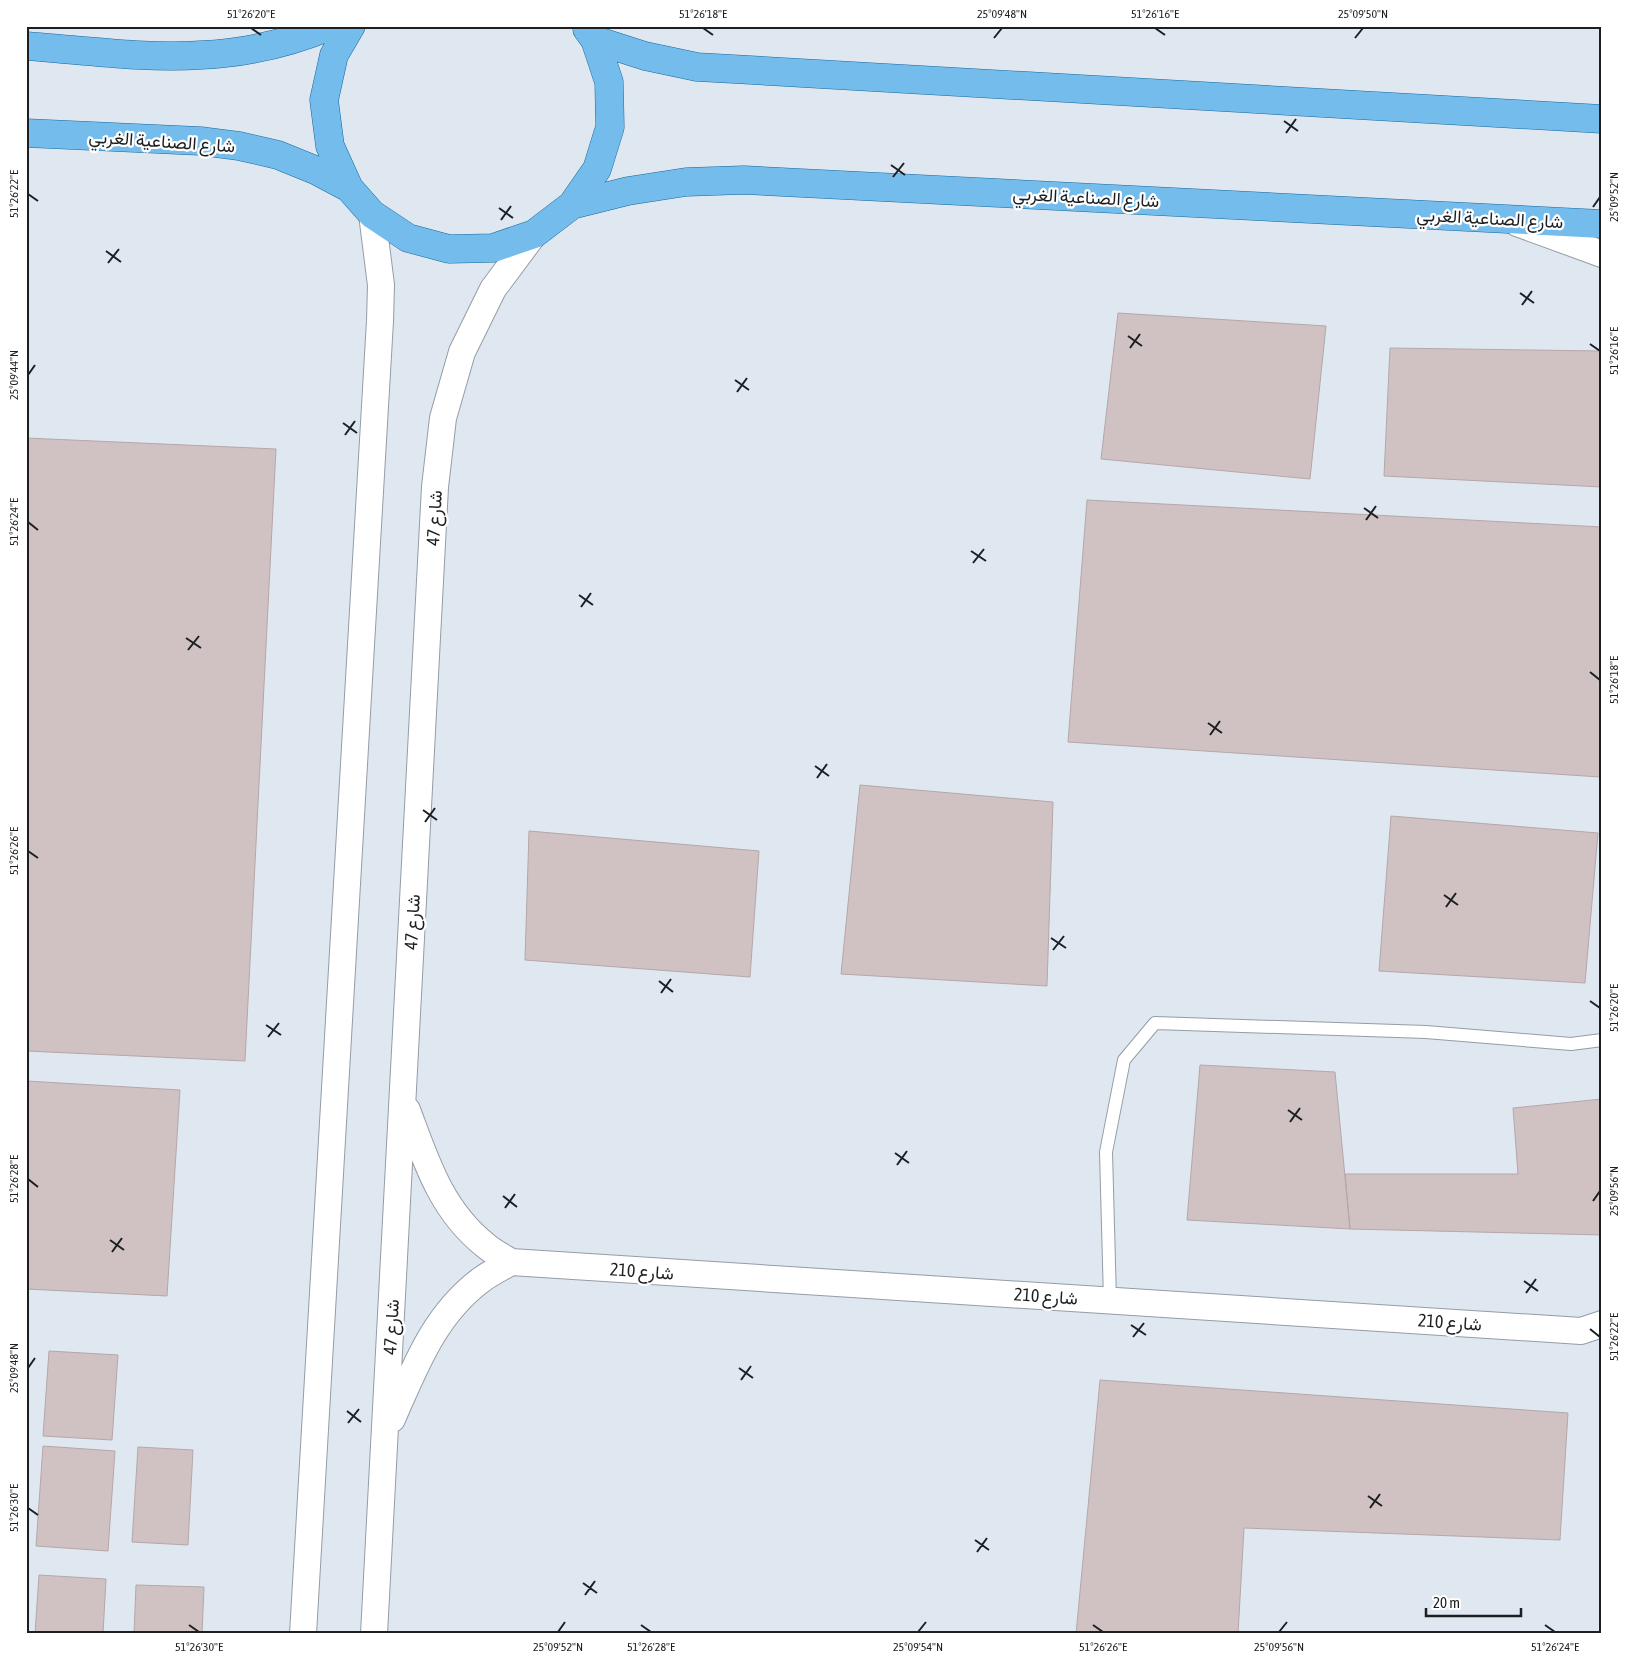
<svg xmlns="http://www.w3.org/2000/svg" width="1628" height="1660" viewBox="0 0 1628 1660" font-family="'Asap Condensed',Vazirmatn,sans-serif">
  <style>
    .building { fill: #d0c2c3; stroke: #b5a7a8 }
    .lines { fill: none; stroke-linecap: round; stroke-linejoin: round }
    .service-casing { stroke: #949da5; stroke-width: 14 }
    .minor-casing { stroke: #949da5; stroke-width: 28 }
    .primary-casing { stroke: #19689d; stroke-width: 29 }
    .service { stroke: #fff; stroke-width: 12 }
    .minor { stroke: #fff; stroke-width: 26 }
    .primary { stroke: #74bcec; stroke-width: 28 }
    .ticks { fill: none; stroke: #1c1f22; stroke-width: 2 }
    .labels { text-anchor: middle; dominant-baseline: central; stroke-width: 4.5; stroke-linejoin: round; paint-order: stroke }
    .street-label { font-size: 18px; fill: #1c1f22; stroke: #fff }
    .neatline { fill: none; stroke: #1c1f22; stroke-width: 2 }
    .ticks-label { font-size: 12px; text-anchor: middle; fill: #1c1f22 }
  </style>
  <rect width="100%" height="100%" fill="#dfe8f1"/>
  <path class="building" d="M1118,313L1326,326L1310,479L1101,459Z
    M1390,348L1602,351V487L1384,476Z
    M26,438L276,449L245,1061L26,1051Z
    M1087,500L1602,527V762L1600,777L1068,742Z
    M860,785L1053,802L1047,986L841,974Z
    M1391,816L1598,833L1585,983L1379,971Z
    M529,831L759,851L750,977L525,960Z
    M1200,1065L1335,1072L1350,1229L1187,1220Z
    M26,1081L180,1090L167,1296L26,1289Z
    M1602,1099V1235L1350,1229L1345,1174H1518L1513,1108Z
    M49,1351L118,1355L112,1440L43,1436Z
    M1100,1380L1568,1413L1560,1540L1244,1528L1238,1634H1076Z
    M43,1446L115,1451L108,1551L36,1546Z
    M138,1447L193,1450L188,1545L132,1542Z
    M39,1575L106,1579L103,1634H35Z
    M136,1585L204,1587L202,1634H134Z"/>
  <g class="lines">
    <defs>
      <path id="service" d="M1110,1300L1106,1152L1124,1060L1155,1023L1426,1032L1571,1044L1602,1040"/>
      <path id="minor" d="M1517,223L1602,254
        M407,1110C426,1161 441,1210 485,1245C493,1252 503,1257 511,1262L1581,1331L1602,1324
        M392,1419C415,1367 434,1315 481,1280C490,1273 501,1268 511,1262
        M303,1634L380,321L381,285L372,214
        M374,1634L435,487L443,418L462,352L493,289L534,234"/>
      <path id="primary" d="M351,26L334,55L324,100L330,146L349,188L372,214L408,238L449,249L493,248L534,234L572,205L597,169L610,127L609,82L595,40L587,29
        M595,40L645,56L697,67L1602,119
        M26,46C82,50 146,59 201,55C245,53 289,43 330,26
        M26,133L200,141L239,146L278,155L315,170L349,188
        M572,205L628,191L686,182L744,180L1602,224"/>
    </defs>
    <use href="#service" class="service-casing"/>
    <use href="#minor" class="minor-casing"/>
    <use href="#primary" class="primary-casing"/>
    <use href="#service" class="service"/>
    <use href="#minor" class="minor"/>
    <use href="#primary" class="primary"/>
  </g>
  <path class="ticks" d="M251,28L261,35M703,28L713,35M1155,28L1165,35M994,38L1002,28M1355,38L1363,28M1284,121L1298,131M1286,133L1296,119M891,165L905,175M893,177L904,163M28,194L38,201M1593,207L1600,197M499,208L513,218M501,220L511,206M106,251L121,262M108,263L119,249M1520,293L1534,303M1522,305L1532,291M1128,336L1142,346M1590,344L1600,351M1130,348L1140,334M28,375L35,365M735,380L749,390M737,392L747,378M343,423L357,433M345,435L355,421M1364,508L1378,518M1366,520L1376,506M28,522L38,530M971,551L986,561M973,563L984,549M579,595L593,605M581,607L591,593M186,638L201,648M188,650L199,636M1590,672L1600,680M1208,723L1222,733M1210,735L1220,721M815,766L829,776M817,778L827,764M423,810L437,820M425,822L435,808M28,851L38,858M1444,895L1458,905M1446,907L1456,893M1051,938L1066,948M1053,950L1064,936M659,981L673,992M661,993L671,979M1590,1001L1600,1008M266,1025L281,1035M268,1037L279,1023M1288,1110L1302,1120M1290,1122L1300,1108M895,1153L909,1163M897,1165L907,1151M28,1179L38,1187M503,1196L517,1207M1593,1201L1600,1191M505,1208L515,1194M110,1240L124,1250M112,1252L122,1238M1524,1281L1538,1291M1526,1293L1536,1279M1131,1325L1146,1335M1590,1329L1600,1337M1133,1337L1144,1323M28,1368L35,1358M739,1368L753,1378M741,1380L751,1366M347,1411L361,1422M348,1423L359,1409M1368,1496L1382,1506M28,1508L38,1515M1370,1508L1380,1494M975,1540L989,1550M977,1552L987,1538M583,1583L597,1593M585,1595L595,1581M189,1625L199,1632M641,1625L651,1632M1093,1625L1103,1632M1545,1625L1555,1632M558,1632L565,1622M918,1632L926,1622M1279,1632L1287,1622"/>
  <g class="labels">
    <g class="street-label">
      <text transform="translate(162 141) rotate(4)">شارع الصناعية الغربي</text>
      <text transform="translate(1086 197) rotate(3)">شارع الصناعية الغربي</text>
      <text transform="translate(1490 218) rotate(3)">شارع الصناعية الغربي</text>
      <text transform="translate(434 518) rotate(-87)">شارع 47</text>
      <text transform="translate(412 922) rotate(-87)">شارع 47</text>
      <text transform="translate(642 1271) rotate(4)">شارع 210</text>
      <text transform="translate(1046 1296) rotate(4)">شارع 210</text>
      <text transform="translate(1450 1322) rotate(4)">شارع 210</text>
      <text transform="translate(391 1327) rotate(-87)">شارع 47</text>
    </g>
  </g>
  <rect width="1628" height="1660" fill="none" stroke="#ffffff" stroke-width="55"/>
  <path d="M1426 1608v8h95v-8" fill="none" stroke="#1c1f22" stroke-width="2.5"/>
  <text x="1433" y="1608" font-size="15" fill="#1c1f22" stroke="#ffffff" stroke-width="4" paint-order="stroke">20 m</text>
  <rect x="28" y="28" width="1572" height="1604" class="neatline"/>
  <g class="ticks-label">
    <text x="251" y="18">51°26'20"E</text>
    <text x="703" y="18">51°26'18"E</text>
    <text x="1002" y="18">25°09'48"N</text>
    <text x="1155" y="18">51°26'16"E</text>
    <text x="1363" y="18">25°09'50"N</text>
    <text transform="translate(14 194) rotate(-90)" y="4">51°26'22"E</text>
    <text transform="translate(1614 197) rotate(-90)" y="4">25°09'52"N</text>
    <text transform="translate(1614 351) rotate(-90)" y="4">51°26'16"E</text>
    <text transform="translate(14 375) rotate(-90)" y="4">25°09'44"N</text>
    <text transform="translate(14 522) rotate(-90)" y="4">51°26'24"E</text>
    <text transform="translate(1614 680) rotate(-90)" y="4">51°26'18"E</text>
    <text transform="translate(14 851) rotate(-90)" y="4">51°26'26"E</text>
    <text transform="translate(1614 1008) rotate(-90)" y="4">51°26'20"E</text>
    <text transform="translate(14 1179) rotate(-90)" y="4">51°26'28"E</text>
    <text transform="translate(1614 1191) rotate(-90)" y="4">25°09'56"N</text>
    <text transform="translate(1614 1337) rotate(-90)" y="4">51°26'22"E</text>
    <text transform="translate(14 1368) rotate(-90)" y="4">25°09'48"N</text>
    <text transform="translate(14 1508) rotate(-90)" y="4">51°26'30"E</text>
    <text x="199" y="1651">51°26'30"E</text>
    <text x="558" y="1651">25°09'52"N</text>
    <text x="651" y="1651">51°26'28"E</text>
    <text x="918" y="1651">25°09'54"N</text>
    <text x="1103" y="1651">51°26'26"E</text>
    <text x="1279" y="1651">25°09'56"N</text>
    <text x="1555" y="1651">51°26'24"E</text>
  </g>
</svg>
